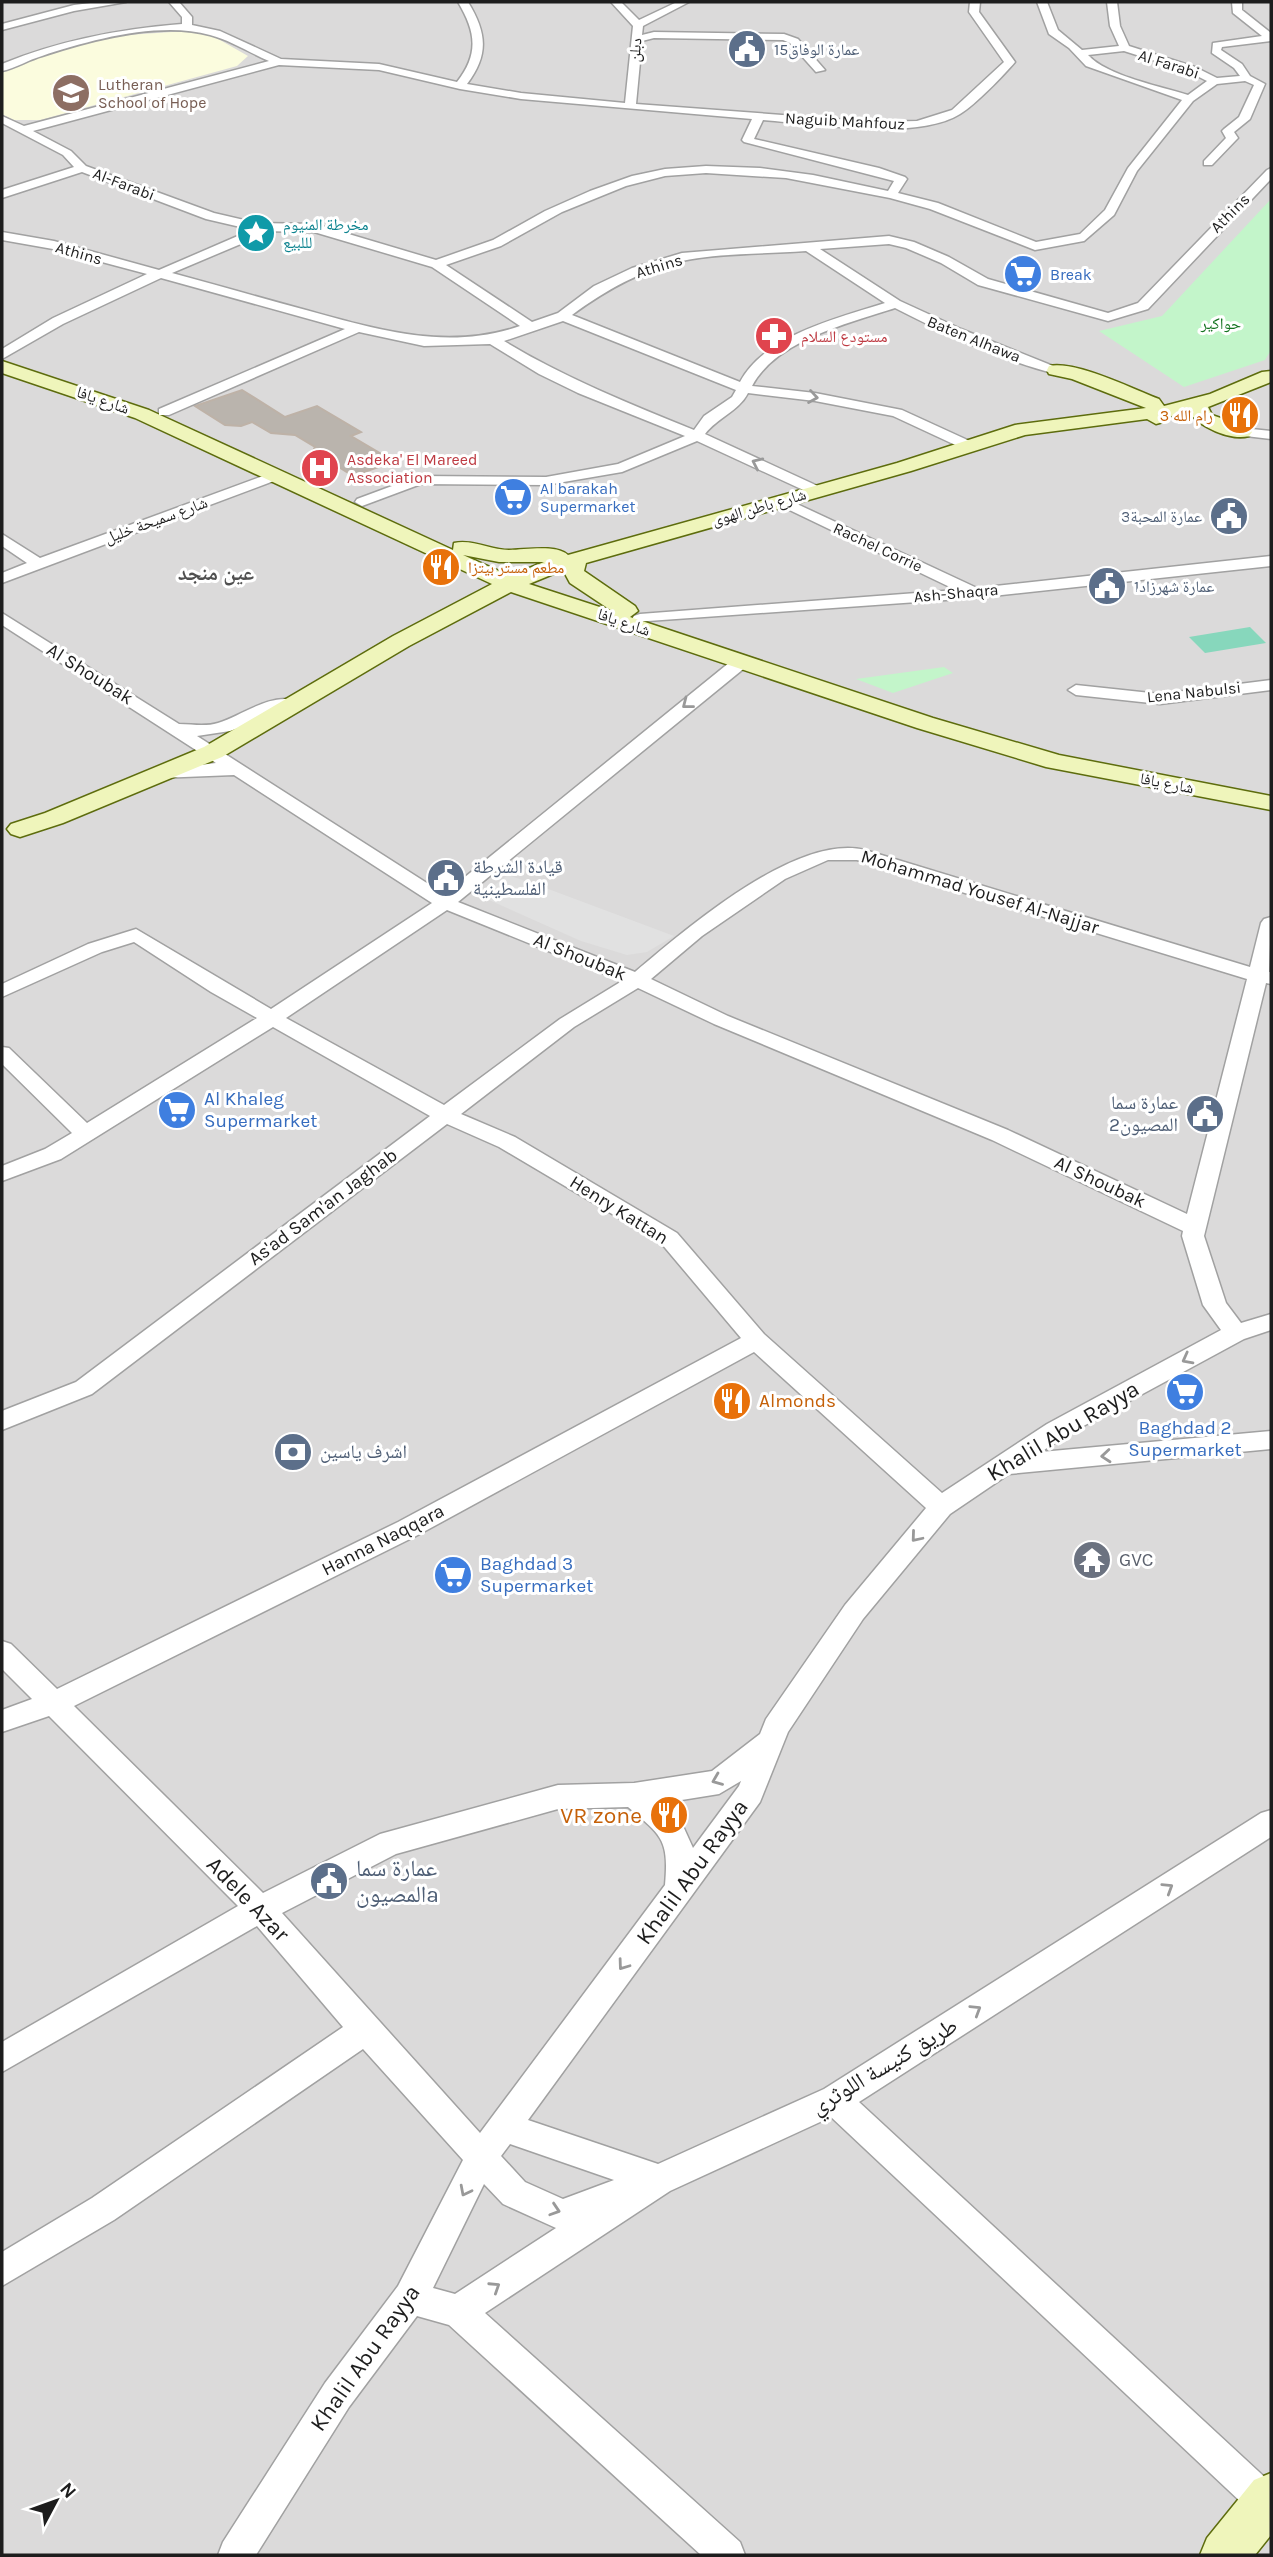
<svg xmlns="http://www.w3.org/2000/svg" width="1273" height="2557" viewBox="0 0 1273 2557" font-family="Karla,'Noto Naskh Arabic',sans-serif">
  <style>
    .residential { fill: #dbdada }
    .education { fill: #fbfcde }
    .park { fill: #c3f5ca }
    .pitch { fill: #87d7bc }
    .parking { fill: #e1e1e1 }
    .building { fill: #bab4ad; stroke: #beb2a7; stroke-width: 2 }
    .lines { fill: none; stroke-linecap: round; stroke-linejoin: round }
    .street-casing { stroke: #a1a1a1; stroke-width: 3 }
    .secondary-casing { stroke: #5d6c0d; stroke-width: 3 }
    .street { fill: #fff; fill-rule: evenodd }
    .secondary { fill: #eff5bb; fill-rule: evenodd }
    .oneway { stroke: #999 }
    .labels { text-anchor: middle; dominant-baseline: central; stroke-width: 6; stroke-linejoin: round; paint-order: stroke }
    .far-service-label { font-size: 16px; fill: #4e5e75; stroke: #fff; text-anchor: start }
    .far-street-label { font-size: 16px; fill: #1d1d1d; stroke: #fff }
    .far-education-label { font-size: 16px; fill: #785e54; stroke: #fff; text-anchor: start }
    .far-culture-label { font-size: 16px; fill: #0d838f; stroke: #fff; text-anchor: start }
    .far-shop-label { font-size: 16px; fill: #366cbe; stroke: #fff; text-anchor: start }
    .far-park-label { font-size: 16px; fill: #13731f; stroke: #fff }
    .far-health-label { font-size: 16px; fill: #be3a42; stroke: #fff; text-anchor: start }
    .far-food-label { font-size: 16px; fill: #c56008; stroke: #fff; text-anchor: end }
    .street-label { font-size: 19px; fill: #1d1d1d; stroke: #fff }
    .service-label { font-size: 19px; fill: #4e5e75; stroke: #fff; text-anchor: start }
    .shop-label { font-size: 19px; fill: #366cbe; stroke: #fff; text-anchor: start }
    .food-label { font-size: 19px; fill: #c56008; stroke: #fff; text-anchor: start }
    .worship-label { font-size: 19px; fill: #5b616d; stroke: #fff; text-anchor: start }
    .far-district-label { font-size: 21px; font-weight: bold; fill: #505050; stroke: #fff }
    .near-street-label { font-size: 23px; fill: #1d1d1d; stroke: #fff }
    .near-food-label { font-size: 23px; fill: #c56008; stroke: #fff; text-anchor: end }
    .near-service-label { font-size: 23px; fill: #4e5e75; stroke: #fff; text-anchor: start }
  </style>
  <rect width="100%" height="100%" fill="#eeebe4"/>
  <path class="residential" d="M2,2H1271V2555H2Z"/>
  <path class="education" d="M187,31L213,36L248,56L237,66L40,120H14L2,114V71L62,48L112,36Z"/>
  <path class="park" d="M1271,199V350L1265,360L1184,387L1099,331L1162,316Z
    M944,667L953,673L893,693L856,679Z"/>
  <path class="pitch" d="M1250,627L1266,643L1205,653L1189,637Z"/>
  <path class="parking" d="M508,875L551,890L674,936L647,952L627,955L581,941L480,896Z"/>
  <path class="building" d="M242,390L285,417L317,406L361,432L351,436L390,459L383,462L387,464L353,476L313,451L315,447L295,435L271,433L252,422L241,426L225,425L195,406Z"/>
  <g class="lines">
    <defs>
      <path id="street" d="M99,2H126L74,11L2,30V24L74,5Z
        M169,2H179L192,17V25L220,31L281,59L379,64L457,82C479,54 476,32 458,2H468C487,33 489,55 467,84L521,93L625,103L633,26L611,2H621L639,20L677,2H689L643,26L642,35L654,32L784,34L798,39L825,70L816,72L790,43L783,40L654,38L642,41L636,104L876,122L917,121L952,110L1004,62L969,12L970,2H980L979,12L1015,62C1004,75 975,105 960,114C917,141 814,124 763,120L754,139L879,168L905,177L907,179L898,193L938,203L1036,242L1080,234L1105,210L1128,168L1182,100L1086,66L1069,48L1049,34L1037,2H1047L1058,30L1082,50L1119,46L1110,26L1107,2H1117L1120,26L1129,46L1195,67L1217,78L1240,76L1234,68L1212,53L1213,43L1262,36L1233,13L1232,2H1242V10L1271,33V41L1222,47L1221,50L1242,64L1250,76L1265,84L1250,119L1234,132L1238,138L1236,140L1212,165H1204V161L1226,138L1222,131L1224,129L1239,117L1254,85L1245,81L1217,84L1193,101L1137,171L1114,215L1084,241L1035,250L930,209L890,198L786,178L706,173L665,176L626,186L562,212L501,246L446,265L532,322L558,313L594,286L632,268L682,253L889,236L914,242L949,257L988,279L1108,313L1138,303L1267,170L1271,168V179L1148,309L1108,321L978,285L941,263L906,248L889,244L820,249L900,301L961,329L1063,370L1056,374C1001,360 946,334 895,308C850,323 776,340 752,386L815,393L902,410L974,443L976,446L974,449H964L893,416L815,401L748,393C739,411 717,418 705,434L822,488L824,491L822,494H812L697,441L622,472L546,485L421,484L362,506L355,502L357,499L419,476L546,477L618,464L685,436L578,393L539,374L490,344L424,346L359,332L169,415H159V409L345,329L161,278L63,324L2,359V349L53,318L147,274L53,249L2,240V232L54,241L159,270L247,232L249,229L206,219L82,172L2,198V190L74,167L63,155L2,123V116L24,126L269,61C250,53 230,40 210,35C160,21 90,40 42,56C28,60 16,68 2,71V64C61,40 119,29 182,24V17ZM1124,51L1187,71L1207,81L1188,95C1160,86 1107,76 1088,55ZM279,65L379,70L460,89L521,99L752,119L742,140L744,142L894,181L888,191L813,175L760,168L706,166L665,169L632,176L590,191L545,211L493,240L436,260L315,224L257,223L214,213L86,166L71,151L33,131ZM260,231L314,232L432,267L520,326C447,351 379,330 306,310C261,298 217,285 172,273L255,238ZM806,251L885,303C838,318 765,335 740,382L572,315C606,290 641,270 682,261C720,253 766,254 806,251ZM563,321L736,390L732,397L704,416L694,430C628,403 565,378 504,341Z
        M1242,428L1271,431V439L1237,435V429Z
        M274,472L279,473L281,476L279,479L2,583V573L27,563L2,546V534L40,558Z
        M782,497L977,588L1271,556V566L974,598L634,622L632,619L634,616L640,614L956,590L777,504L775,501Z
        M2,613L179,724C192,724 205,727 218,723C241,716 269,694 293,700L296,704L293,708L230,731L197,736L444,894L735,658H747L749,662L747,666L458,902L635,972C685,930 796,833 865,850L1250,967L1261,923L1264,919L1271,917L1269,972H1271V984L1266,983L1204,1236L1226,1303L1241,1323L1271,1314V1330L1244,1339L1065,1436L1041,1452L1271,1431V1449L1009,1474L950,1514L863,1619L788,1732L760,1802L528,2120L658,2164L824,2089L1261,1813L1271,1810V1837L859,2102L1271,2483V2524L1259,2519L831,2117L670,2191L485,2313L740,2542L745,2555H701L449,2325L417,2316L349,2407L256,2555H218L223,2542L325,2383L398,2286L463,2160L363,2049L114,2220L2,2286V2252L92,2198L343,2027L257,1926L2,2072V2042L238,1906L49,1716L2,1732V1710L32,1699L2,1669V1641L11,1644L57,1689L398,1522L741,1338L661,1243L499,1147L447,1124L92,1394L2,1430V1411L76,1382L430,1116L273,1027L61,1159L2,1181V1166L45,1149L72,1133L2,1064V1047L9,1048L87,1123L257,1018L211,992L134,942L102,952L2,997V984L88,944L136,929L271,1009L432,903L234,775L159,778L156,774L159,770L216,763L2,625ZM828,860H857L1247,979L1187,1214L1008,1130L728,1016L651,979L702,936L785,879ZM447,910L622,981L560,1019L444,1105L286,1018ZM638,988L714,1024L992,1140L1183,1231L1182,1236L1203,1305L1221,1330L1047,1424L942,1493L764,1334L677,1233L515,1137L461,1114L574,1027ZM754,1352L926,1508L845,1605L766,1719L760,1734L712,1771L634,1783L558,1785L380,1834L263,1893L74,1706L416,1536ZM741,1781L739,1786L693,1848L678,1815L663,1803L719,1794ZM628,1807C662,1836 669,1839 665,1885L480,2133L282,1913L396,1854L558,1809ZM510,2144L614,2180L563,2199L525,2182L501,2156ZM484,2184L503,2204L556,2228L455,2294L433,2288Z
        M1271,680V690L1160,704L1076,695L1068,690L1076,685L1160,694Z"/>
      <path id="secondary" d="M2,361L149,410L453,550L454,543C472,539 491,550 509,550C525,550 556,544 568,555L897,463L1015,425L1146,408L1072,379L1049,374L1047,370L1049,366C1075,360 1133,389 1159,399L1164,406L1210,394L1262,372L1271,371V382L1208,407L1212,415L1249,428L1252,432L1249,436C1231,441 1199,427 1189,412L1167,417L1163,422L1156,424L1147,419L1025,435L911,471L586,563L584,571L635,606L638,611L630,617L933,718L1059,755L1271,796V810L1046,767L917,728L511,592L409,646L222,757L63,823L20,837L11,834L7,829L11,824L45,813L204,747L393,636L492,584L135,418L2,373ZM463,555L499,562H544L510,576ZM563,570L570,583L612,611L529,584Z
        M1271,2473V2535L1255,2555H1200L1207,2538L1254,2480Z"/>
    </defs>
    <use href="#street" class="street-casing"/>
    <use href="#secondary" class="secondary-casing"/>
    <use href="#street" class="street"/>
    <use href="#secondary" class="secondary"/>
  </g>
  <defs><path id="oneway-chevron" d="M-2-3.5L2.5 0L-2 3.5" fill="none" stroke-width="1.6" stroke-linecap="round" stroke-linejoin="round" transform="scale(1.75)"/></defs>
  <g class="oneway">
    <use href="#oneway-chevron" transform="translate(813 397) rotate(9)"/>
    <use href="#oneway-chevron" transform="translate(757 463) rotate(-155)"/>
    <use href="#oneway-chevron" transform="translate(687 704) rotate(142)"/>
    <use href="#oneway-chevron" transform="translate(1187 1359) rotate(152)"/>
    <use href="#oneway-chevron" transform="translate(1106 1456) rotate(175)"/>
    <use href="#oneway-chevron" transform="translate(916 1537) rotate(130)"/>
    <use href="#oneway-chevron" transform="translate(717 1780) rotate(158)"/>
    <use href="#oneway-chevron" transform="translate(1168 1888) rotate(-32)"/>
    <use href="#oneway-chevron" transform="translate(623 1965) rotate(126)"/>
    <use href="#oneway-chevron" transform="translate(976 2010) rotate(-32)"/>
    <use href="#oneway-chevron" transform="translate(465 2191) rotate(117)"/>
    <use href="#oneway-chevron" transform="translate(555 2210) rotate(18)"/>
    <use href="#oneway-chevron" transform="translate(495 2287) rotate(-33)"/>
  </g>
  <defs>
    <symbol id="civic-disc" viewBox="-11 -11 22 22"><circle r="9.5" fill="#5c6f8a" stroke="#fff"/><path d="M-.6-6.5H3V-4.5H.6V-3L4-1V1h2V6H-6V1h2V-1L-.6-3ZM-1.2 2.5V6h2.4V2.5Z" fill="#fff"/></symbol>
    <symbol id="school-disc" viewBox="-11 -11 22 22"><circle r="9.5" fill="#8d6e63" stroke="#fff"/><path d="M0-5L7-2L0 1L-7-2ZM-4 1L0 2.5L4 1V4Q0 6-4 4Z" fill="#fff"/></symbol>
    <symbol id="sight-disc" viewBox="-11 -11 22 22"><circle r="9.5" fill="#0f9aa8" stroke="#fff"/><path d="M0-6L1.8-2.2L6-1.7L2.9 1.2L3.7 5.4L0 3.3L-3.7 5.4L-2.9 1.2L-6-1.7L-1.8-2.2Z" fill="#fff"/></symbol>
    <symbol id="supermarket-disc" viewBox="-11 -11 22 22"><circle r="9.5" fill="#3f7fe0" stroke="#fff"/><path d="M-6-5.5h2.5l.6 2H6L4.5 2H-2.5L-4.4-4H-6ZM-1.5 3.2a1.3 1.3 0 1 0 .1 0ZM3 3.2a1.3 1.3 0 1 0 .1 0Z" fill="#fff"/></symbol>
    <symbol id="pharmacy-disc" viewBox="-11 -11 22 22"><circle r="9.5" fill="#e0444e" stroke="#fff"/><path d="M-2-6h4v4h4v4h-4v4h-4v-4h-4v-4h4Z" fill="#fff"/></symbol>
    <symbol id="restaurant-disc" viewBox="-11 -11 22 22"><circle r="9.5" fill="#e8710a" stroke="#fff"/><path d="M-5-6h1v4h1v-4h1v4h1v-4h1v5L-1.5 .5V6h-2V.5L-5-1ZM5-6V6H3V1.5H1.5Q1.5-4 5-6Z" fill="#fff"/></symbol>
    <symbol id="hospital-disc" viewBox="-11 -11 22 22"><circle r="9.5" fill="#e0444e" stroke="#fff"/><path d="M-5-5h3v3.5h4V-5h3V5h-3V1.5h-4V5h-3Z" fill="#fff"/></symbol>
    <symbol id="bank-disc" viewBox="-11 -11 22 22"><circle r="9.5" fill="#5c6f8a" stroke="#fff"/><path d="M-6-4H6V4H-6ZM0-2.3a2.3 2.3 0 1 0 0 4.6a2.3 2.3 0 1 0 0-4.6Z" fill="#fff"/></symbol>
    <symbol id="temple-disc" viewBox="-11 -11 22 22"><circle r="9.5" fill="#6b7280" stroke="#fff"/><path d="M0-6L5-2H3V0L6.5 2.5H4V6H1.5V3h-3V6H-4V2.5H-6.5L-3 0V-2H-5Z" fill="#fff"/></symbol>
  </defs>
  <g fill-rule="evenodd">
    <use href="#civic-disc" x="725" y="27" width="44" height="44"/>
    <use href="#school-disc" x="49" y="71" width="44" height="44"/>
    <use href="#sight-disc" x="234" y="211" width="44" height="44"/>
    <use href="#supermarket-disc" x="1001" y="252" width="44" height="44"/>
    <use href="#pharmacy-disc" x="752" y="314" width="44" height="44"/>
    <use href="#restaurant-disc" x="1218" y="393" width="44" height="44"/>
    <use href="#hospital-disc" x="298" y="446" width="44" height="44"/>
    <use href="#supermarket-disc" x="491" y="475" width="44" height="44"/>
    <use href="#civic-disc" x="1207" y="494" width="44" height="44"/>
    <use href="#restaurant-disc" x="419" y="545" width="44" height="44"/>
    <use href="#civic-disc" x="1085" y="564" width="44" height="44"/>
    <use href="#civic-disc" x="424" y="856" width="44" height="44"/>
    <use href="#supermarket-disc" x="155" y="1088" width="44" height="44"/>
    <use href="#civic-disc" x="1183" y="1092" width="44" height="44"/>
    <use href="#supermarket-disc" x="1163" y="1370" width="44" height="44"/>
    <use href="#restaurant-disc" x="710" y="1379" width="44" height="44"/>
    <use href="#bank-disc" x="271" y="1430" width="44" height="44"/>
    <use href="#temple-disc" x="1070" y="1538" width="44" height="44"/>
    <use href="#supermarket-disc" x="431" y="1553" width="44" height="44"/>
    <use href="#restaurant-disc" x="647" y="1793" width="44" height="44"/>
    <use href="#civic-disc" x="307" y="1859" width="44" height="44"/>
  </g>
  <g class="labels">
    <g class="far-service-label">
      <text x="774" y="49">عمارة الوفاق15</text>
      <text x="1202" y="516" text-anchor="end">عمارة المحبة3</text>
      <text x="1134" y="586">عمارة شهرزاد1</text>
    </g>
    <g class="far-street-label">
      <text transform="translate(635 50) rotate(-85)">دبلن</text>
      <text transform="translate(1169 64) rotate(18)">Al Farabi</text>
      <text transform="translate(845 121) rotate(3)">Naguib Mahfouz</text>
      <text transform="translate(124 184) rotate(21)">Al-Farabi</text>
      <text transform="translate(1230 213) rotate(-45)">Athins</text>
      <text transform="translate(79 253) rotate(16)">Athins</text>
      <text transform="translate(659 266) rotate(-17)">Athins</text>
      <text transform="translate(974 339) rotate(22)">Baten Alhawa</text>
      <text transform="translate(103 400) rotate(19)">شارع يافا</text>
      <text transform="translate(759 507) rotate(-16)">شارع باطن الهوى</text>
      <text transform="translate(156 520) rotate(-20)">شارع سميحة خليل</text>
      <text transform="translate(878 547) rotate(25)">Rachel Corrie</text>
      <text transform="translate(956 593) rotate(-5)">Ash-Shaqra</text>
      <text transform="translate(624 622) rotate(19)">شارع يافا</text>
      <text transform="translate(1194 692) rotate(-6)">Lena Nabulsi</text>
      <text transform="translate(1167 783) rotate(11)">شارع يافا</text>
    </g>
    <g class="far-education-label">
      <text x="98" y="84">Lutheran<tspan x="98" dy="18">School of Hope</tspan></text>
    </g>
    <g class="far-culture-label">
      <text x="283" y="224">مخرطة المنيوم<tspan x="283" dy="18">لللبيع</tspan></text>
    </g>
    <g class="far-shop-label">
      <text x="1050" y="274">Break</text>
      <text x="540" y="488">Al barakah<tspan x="540" dy="18">Supermarket</tspan></text>
    </g>
    <g class="far-park-label">
      <text x="1221" y="323">حواكير</text>
    </g>
    <g class="far-health-label">
      <text x="801" y="336">مستودع السلام</text>
      <text x="347" y="459">Asdeka' El Mareed<tspan x="347" dy="18">Association</tspan></text>
    </g>
    <g class="far-food-label">
      <text x="1213" y="415">3 رام الله</text>
      <text x="468" y="567" text-anchor="start">مطعم مستر بيتزا</text>
    </g>
    <g class="street-label">
      <text transform="translate(90 674) rotate(32)">Al Shoubak</text>
      <text transform="translate(980 892) rotate(17)">Mohammad Yousef Al-Najjar</text>
      <text transform="translate(580 957) rotate(22)">Al Shoubak</text>
      <text transform="translate(1100 1182) rotate(25)">Al Shoubak</text>
      <text transform="translate(323 1207) rotate(-37)">As'ad Sam'an Jaghab</text>
      <text transform="translate(619 1210) rotate(32)">Henry Kattan</text>
      <text transform="translate(383 1540) rotate(-27)">Hanna Naqqara</text>
    </g>
    <g class="service-label">
      <text x="473" y="867">قيادة الشرطة<tspan x="473" dy="22">الفلسطينية</tspan></text>
      <text x="1178" y="1103" text-anchor="end">عمارة سما<tspan x="1178" dy="22">المصيون2</tspan></text>
      <text x="320" y="1452">اشرف ياسين</text>
    </g>
    <g class="shop-label">
      <text x="204" y="1099">Al Khaleg<tspan x="204" dy="22">Supermarket</tspan></text>
      <text x="1185" y="1428" text-anchor="middle">Baghdad 2<tspan x="1185" dy="22">Supermarket</tspan></text>
      <text x="480" y="1564">Baghdad 3<tspan x="480" dy="22">Supermarket</tspan></text>
    </g>
    <g class="food-label">
      <text x="759" y="1401">Almonds</text>
    </g>
    <g class="worship-label">
      <text x="1119" y="1560">GVC</text>
    </g>
    <g class="far-district-label">
      <text x="216" y="573">عين منجد</text>
    </g>
    <g class="near-street-label">
      <text transform="translate(1063 1431) rotate(-31)">Khalil Abu Rayya</text>
      <text transform="translate(692 1872) rotate(-54)">Khalil Abu Rayya</text>
      <text transform="translate(248 1899) rotate(46)">Adele Azar</text>
      <text transform="translate(884 2066) rotate(-31)">طريق كنيسة اللوثري</text>
      <text transform="translate(365 2358) rotate(-55)">Khalil Abu Rayya</text>
    </g>
    <g class="near-food-label">
      <text x="642" y="1815">VR zone</text>
    </g>
    <g class="near-service-label">
      <text x="356" y="1868">عمارة سما<tspan x="356" dy="26">المصيونa</tspan></text>
    </g>
  </g>
  <rect width="1273" height="2557" fill="none" stroke="#1d1d1d" stroke-width="7"/>
  <g transform="translate(56 2501) rotate(49)" stroke="#ffffff" stroke-width="5" paint-order="stroke">
  <path d="M0-5L12 26L0 18L-12 26Z" fill="#1d1d1d"/>
  <text y="-10" font-size="19" font-weight="bold" text-anchor="middle" fill="#1d1d1d">N</text>
  </g>
</svg>
